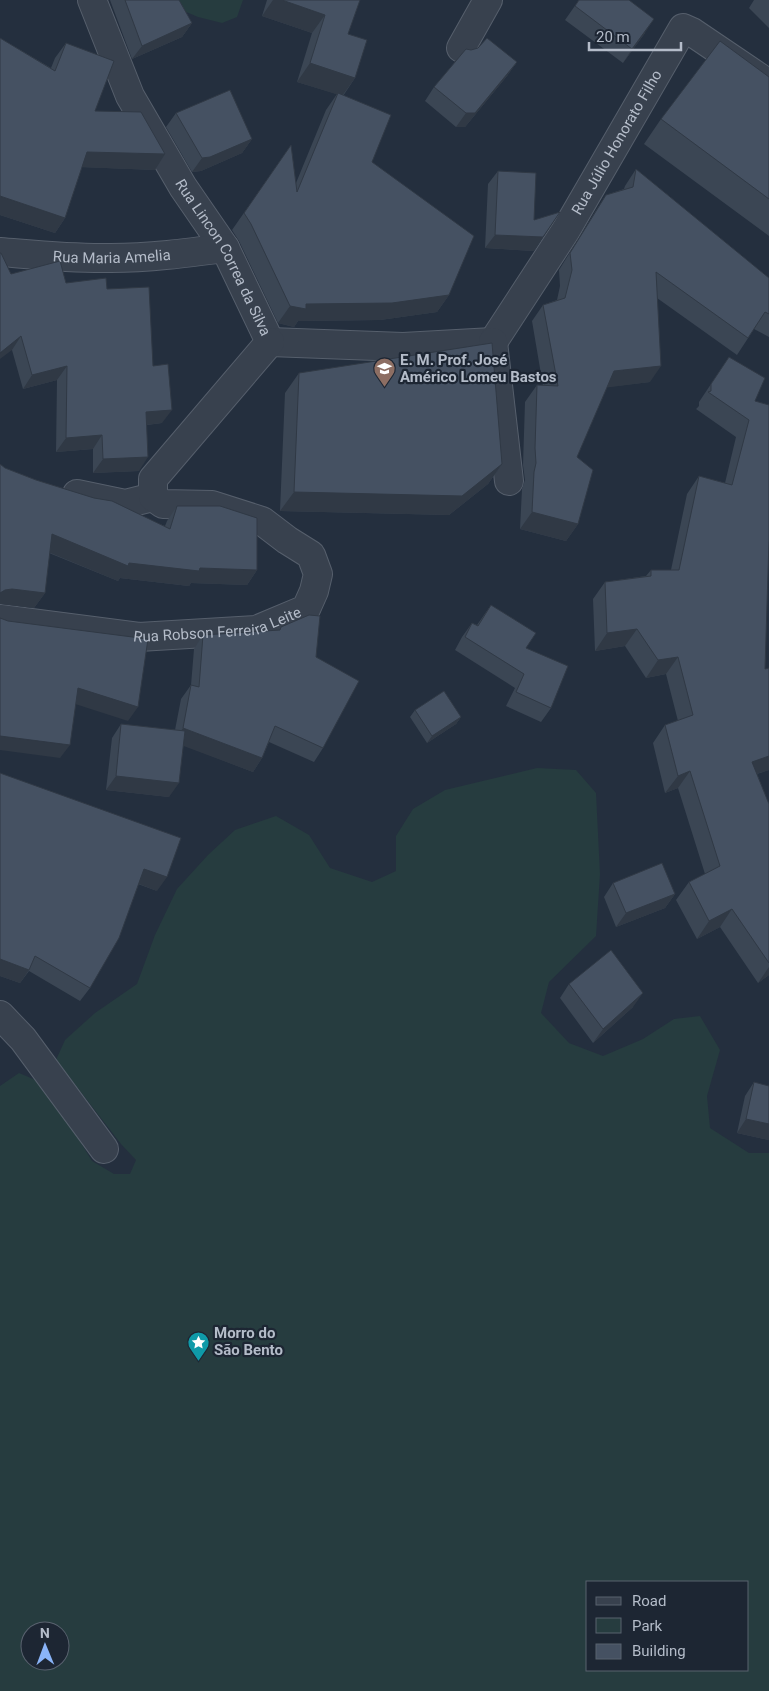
<svg xmlns="http://www.w3.org/2000/svg" width="769" height="1691" viewBox="0 0 769 1691" font-family="Roboto,sans-serif">
  <style>
    .green { fill: #263c3f; fill-rule: evenodd }
    .lines { fill: none; stroke-linecap: round; stroke-linejoin: round }
    .minor-casing { stroke: #565f6c; stroke-width: 30 }
    .minor { stroke: #38414e; stroke-width: 28 }
    .wall { fill: #3b4654 }
    .shaded-wall { fill: #303945 }
    .building { fill: #455162; stroke: #303945 }
    .labels { text-anchor: middle; dominant-baseline: central; stroke-width: 4.5; stroke-linejoin: round; paint-order: stroke }
    .street-label { font-size: 15px; fill: #b4bcc9; stroke: #1d2633 }
    .poi-label { font-size: 15px; font-weight: bold; fill: #b4bcc9; stroke: #1d2633; text-anchor: start }
  </style>
  <rect width="100%" height="100%" fill="#242f3e"/>
  <path class="green" d="M178,0H243L237,17L222,23L198,17L184,11Z
    M537,768L576,770L596,793L600,874L596,936L549,982L541,1013L569,1043L603,1056L643,1039L674,1019L700,1016L720,1050L707,1096L710,1128L749,1153H769V1691H0V1086L19,1073L45,1084L92,1161L114,1174H130L136,1160L121,1144L56,1060L65,1040L95,1013L137,984L155,935L177,889L208,855L235,830L276,816L309,835L330,868L372,882L396,871V836L413,809L445,790ZM588,1582H748V1670H588ZM30,1631H60V1661H30Z"/>
  <g class="lines">
    <defs>
      <g id="minor">
        <path id="s1" d="M92,0L130,96L183,187L225,248L270,342"/>
        <path d="M461,48L488,0"/>
        <path id="s2" d="M0,252C37,255 74,259 111,258C149,258 187,253 225,248"/>
        <path d="M270,342L403,347L493,342"/>
        <path id="s3" d="M493,342L566,230L683,28L692,32L769,84"/>
        <path d="M493,342L509,481"/>
        <path d="M77,494L125,504L153,497"/>
        <path id="s4" d="M0,619L139,637L256,630L306,609L314,591L318,574L311,555L287,540L262,521L212,505L163,504L153,497V479L270,342"/>
        <path d="M0,1015L23,1039L104,1149"/>
      </g>
    </defs>
    <use href="#minor" class="minor-casing"/>
    <use href="#minor" class="minor"/>
  </g>
  <path class="wall" d="M110,0H179L192,23L182,37L132,59Z
    M267,0H360L348,34L355,78L343,96L372,162L449,295L437,312L380,320L298,321L294,327L278,323L239,241L232,230L291,145L296,183L326,110L337,94L297,82L312,33L262,16Z
    M579,0L645,33L623,63L565,20Z
    M754,0H769V28L749,8Z
    M0,38L51,68L55,58L66,43L95,111L155,170L82,167L65,218L55,233L0,215Z
    M517,62L507,76L465,127H456L425,101L434,87Z
    M769,77V236L644,144L661,119Z
    M176,113L252,139L242,153L201,171L192,172L166,127Z
    M636,169L769,278V337L754,329L737,355L657,298L650,382L607,387L577,457L578,524L566,541L520,529L522,489L525,480L523,465L525,402L537,385L543,386L532,321L543,305L557,300L560,286L559,270L595,212L606,195L624,189L625,186Z
    M498,171L534,220L543,237L534,251L485,248L488,184Z
    M11,274L66,283L107,289L153,366L162,423L147,425L139,471L93,473V449L56,452L57,380L23,389L12,350Z
    M729,357L755,401L768,558L765,669L769,770L757,774L769,804V975L758,983L720,927L697,939L676,900L689,882L705,874L678,788L665,793L653,743L665,725L678,721L666,674L646,678L625,646L595,651L593,599L605,582L646,576L651,570H671L687,494L699,476L725,483L736,437L696,409L699,406V402Z
    M299,373L502,464L488,484L449,515L280,511L285,393Z
    M5,468L36,480L165,526L167,521L177,506L257,570L247,585L191,583L189,586L120,578L118,581L49,553L45,593L34,608L2,604Z
    M491,605L526,648L551,708L541,722L506,706L515,688L455,650L462,637L472,623L477,625Z
    M281,627L316,657L323,748L314,762L269,742L262,758L253,772L183,745L169,797L106,790L112,738L121,724L175,730L181,699L191,685L194,649L203,635L278,630Z
    M415,710L461,717L456,724L427,743L410,717Z
    M0,773L157,891L138,884L90,988L80,1001L29,971L20,983L0,976Z
    M613,883L675,894L665,908L616,927L604,897Z
    M569,984L633,1007L593,1043L560,998Z
    M754,1082L769,1140L737,1133L745,1096Z"/>
  <path class="shaded-wall" d="M273,0H282L325,15L312,33L262,16Z
    M654,19L645,33L623,63L632,49Z
    M192,23L182,37L132,59L142,46Z
    M517,62L507,76L465,127H456L466,113Z
    M310,63L355,78L342,96L297,82Z
    M252,139L242,153L201,171L192,172L202,158Z
    M87,152L165,154L155,170L77,167Z
    M0,196L65,218L55,233L0,215Z
    M495,235L543,237L534,251L485,248Z
    M449,295L437,312L380,320L298,321L294,327L278,323L290,306L306,304Z
    M21,336L12,350L0,359V353Z
    M67,366L57,380L23,389L32,375Z
    M661,366L650,382L603,388L614,371Z
    M172,410L162,423L137,426L146,412Z
    M102,435L93,449L56,452L66,438Z
    M148,457L139,471L93,473L103,459Z
    M502,464L488,484L449,515L280,511L294,492Z
    M532,512L578,524L566,541L520,529Z
    M52,534L129,563L200,568L257,570L247,585L191,583L189,586L120,578L118,581L41,549Z
    M12,589L45,593L34,608L0,604V593L5,590Z
    M637,629L625,646L595,651L607,633Z
    M678,657L666,674L646,678L658,660Z
    M78,688L138,707L128,721L69,702Z
    M461,717L456,724L427,743L432,736Z
    M183,728L262,758L253,772L173,742Z
    M0,736L70,745L60,758L0,750Z
    M769,756V770L740,779L752,762Z
    M690,771L678,788L665,793L678,776Z
    M116,776L179,783L169,797L106,790Z
    M144,869L167,877L157,891L134,882Z
    M675,894L665,908L616,927L626,913Z
    M732,909L720,927L697,939L709,921Z
    M0,959L29,970L20,983L0,976Z
    M769,967V975L758,983Z
    M643,993L633,1007L593,1043L603,1029Z
    M746,1119L769,1124V1140L737,1133Z"/>
  <path class="building" d="M125,0H179L192,23L142,46Z
    M282,0H360L348,34L367,40L355,78L310,63L325,15Z
    M579,0H629L654,19L632,49L575,6Z
    M0,38L55,71L66,43L114,61L95,111L141,112L165,154L87,152L65,218L0,196Z
    M487,38L517,62L475,113H466L434,87L466,49L471,50L478,48Z
    M720,41L769,77V199L661,119Z
    M230,90L252,139L210,157L202,158L176,113Z
    M338,93L391,115L372,162L474,236L449,295L392,303L306,304V309L290,306L251,224L244,213L291,145L297,192Z
    M636,169L769,278V314L765,312L748,338L656,272L661,366L614,371L577,457L593,470L578,524L532,512L534,472L536,463L535,448L537,385L558,386L543,305L565,298L572,270L570,253L606,195L633,187Z
    M498,171L536,173L534,220L560,212L543,237L495,235Z
    M0,253H1L11,274L60,261L66,283L106,278L107,289L149,287L153,366L168,364L172,410L146,412L148,457L103,459L102,435L66,438L67,366L32,375L21,336L0,353Z
    M492,343L502,464L462,496L294,492L299,373Z
    M729,357L765,378L755,401L769,405V540L765,669L769,668V756L752,762L769,804V963L732,909L709,921L689,882L720,866L690,771L678,776L665,725L693,715L678,657L658,660L637,629L607,633L605,582L651,576V570H679L699,476L732,485L749,420L708,392L711,391V384Z
    M0,464L5,468L36,480L94,498L112,501L170,529L177,506H220L257,518V570L200,568L199,571L129,563L128,566L52,534L45,593L12,589L5,590L0,593Z
    M491,605L536,633L526,648L568,666L551,708L516,692L524,674L465,637L472,623L478,626Z
    M309,615L320,616L316,657L359,681L323,748L275,726L262,758L183,728L191,685L199,687L203,635L280,630L281,627Z
    M0,618L8,621L148,639L138,707L78,688L70,745L0,736Z
    M444,691L461,717L432,736L415,710Z
    M121,724L185,731L179,783L116,776Z
    M0,773L181,838L167,877L144,869L119,938L90,988L35,956L29,970L0,959Z
    M662,863L675,894L626,913L613,883Z
    M611,950L643,993L603,1029L569,984Z
    M754,1082L769,1086V1124L746,1119Z"/>
  <defs>
    <symbol id="school-pin" viewBox="-11 -11 22 30"><path d="M0 17L-7.5 6A9.5 9.5 0 1 1 7.5 6Z" fill="#8d6e63" stroke="#1d2633"/><path d="M0-5L7-2L0 1L-7-2ZM-4 1L0 2.5L4 1V4Q0 6-4 4Z" fill="#fff"/></symbol>
    <symbol id="sight-pin" viewBox="-11 -11 22 30"><path d="M0 17L-7.5 6A9.5 9.5 0 1 1 7.5 6Z" fill="#0f9aa8" stroke="#1d2633"/><path d="M0-6L1.8-2.2L6-1.7L2.9 1.2L3.7 5.4L0 3.3L-3.7 5.4L-2.9 1.2L-6-1.7L-1.8-2.2Z" fill="#fff"/></symbol>
  </defs>
  <g fill-rule="evenodd">
    <use href="#school-pin" x="372" y="356" width="25" height="34"/>
    <use href="#sight-pin" x="186" y="1330" width="25" height="34"/>
  </g>
  <g class="labels">
    <g class="street-label">
      <text stroke="none"><textPath href="#s3" startOffset="235">Rua Júlio Honorato Filho</textPath></text>
      <text stroke="none"><textPath href="#s2" startOffset="112">Rua Maria Amelia</textPath></text>
      <text stroke="none"><textPath href="#s1" startOffset="290">Rua Lincon Correa da Silva</textPath></text>
      <text stroke="none"><textPath href="#s4" startOffset="220">Rua Robson Ferreira Leite</textPath></text>
    </g>
    <g class="poi-label">
      <text x="400" y="360">E. M. Prof. José<tspan x="400" dy="17">Américo Lomeu Bastos</tspan></text>
      <text x="214" y="1333">Morro do<tspan x="214" dy="17">São Bento</tspan></text>
    </g>
  </g>
  <rect x="586" y="1581" width="162" height="90" fill="#1d2633" stroke="#59626f"/>
  <rect x="596" y="1597" width="25" height="8" fill="#38414e" stroke="#59626f"/>
  <text x="632" y="1606" font-size="15" fill="#b4bcc9">Road</text>
  <rect x="596" y="1618" width="25" height="15" fill="#263c3f" stroke="#59626f"/>
  <text x="632" y="1631" font-size="15" fill="#b4bcc9">Park</text>
  <rect x="596" y="1644" width="25" height="15" fill="#455162" stroke="#59626f"/>
  <text x="632" y="1656" font-size="15" fill="#b4bcc9">Building</text>
  <g transform="translate(45 1646) rotate(359)"><circle r="24" fill="#1d2633" stroke="#59626f"/>
  <path d="M0-4L9 19L0 12L-9 19Z" fill="#8ab4f8"/>
  <text y="-8" font-size="14" font-weight="bold" text-anchor="middle" fill="#b4bcc9">N</text>
  </g>
  <path d="M589 42v8h92v-8" fill="none" stroke="#b4bcc9" stroke-width="2.5"/>
  <text x="596" y="42" font-size="15" fill="#b4bcc9" stroke="#1d2633" stroke-width="4" paint-order="stroke">20 m</text>
</svg>
